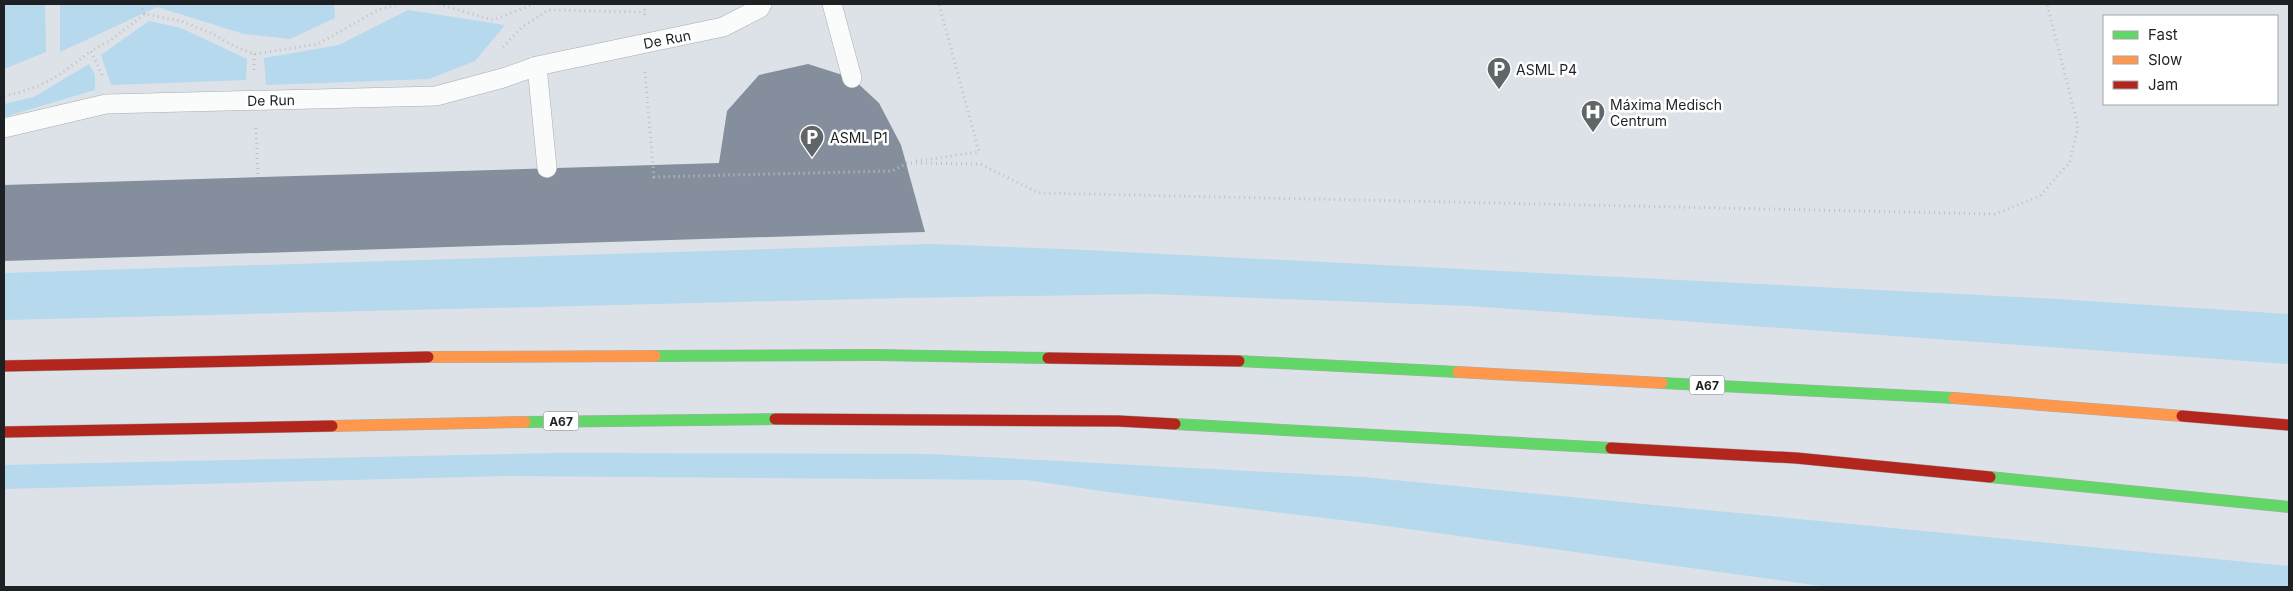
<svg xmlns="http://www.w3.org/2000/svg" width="2293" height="591" viewBox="0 0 2293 591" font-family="Inter,sans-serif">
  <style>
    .green { fill: #b6d9ee }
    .building { fill: #858e9d }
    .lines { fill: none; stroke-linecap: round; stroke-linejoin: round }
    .lane-casing { stroke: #a8adb0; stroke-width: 20 }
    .fast-casing { stroke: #a8adb0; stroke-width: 12 }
    .slow-casing { stroke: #a8adb0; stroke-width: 12 }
    .jam-casing { stroke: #a8adb0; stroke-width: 12 }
    .path { stroke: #c0c1c3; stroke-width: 3; stroke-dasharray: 1 4; stroke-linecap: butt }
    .lane { stroke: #fafbfb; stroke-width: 19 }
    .fast { stroke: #63d668; stroke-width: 11 }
    .slow { stroke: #ff974d; stroke-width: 11 }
    .jam { stroke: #b3261e; stroke-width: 11 }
    .labels { text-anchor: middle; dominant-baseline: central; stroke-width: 5; stroke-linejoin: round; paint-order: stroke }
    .shield { fill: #fff; stroke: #616466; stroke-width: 1 }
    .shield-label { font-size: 12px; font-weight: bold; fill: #1d2124 }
    .street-label { font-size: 14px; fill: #1d2124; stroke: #fff }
    .poi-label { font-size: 14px; fill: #1d2124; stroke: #fff; text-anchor: start }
  </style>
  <rect width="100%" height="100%" fill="#dce2e7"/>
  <path class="green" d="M4,4H45L46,52L4,69Z
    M60,4H334L335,18L290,39L244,34L157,7L60,52Z
    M408,10L505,25L475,61L429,79L266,85L264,58L339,45Z
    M149,21L181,28L247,59L246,80L111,85L101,55Z
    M89,64L95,75V90L4,117V104L34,97Z
    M930,244L1064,249L2057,299L2289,314V364L1470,306L1150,294L901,298L4,320V273Z
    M559,453L928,454L1363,477L2289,566V587H1829L1350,521L1108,492L1027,480L505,476L4,489V465Z"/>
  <path class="building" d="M808,64L852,78L879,103L901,145L925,232L4,261V185L719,163L727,111L759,75Z"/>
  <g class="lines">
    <defs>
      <path id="lane" d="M832,4L852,78
        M537,66L547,168
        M4,128L106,104L436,96L503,78L537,66L723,27L760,8L762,4"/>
      <path id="fast" d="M655,356L876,355L1048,358
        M1239,361L1458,372
        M1662,383L1954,398
        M525,422L775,419
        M1175,424L1611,448
        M1990,477L2289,507"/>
      <path id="slow" d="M428,357L655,356
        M1458,372L1662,383
        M1954,398L2182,416
        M332,426L525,422"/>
      <path id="jam" d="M1048,358L1239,361
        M4,366L428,357
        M2182,416L2289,425
        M775,419L1118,421L1175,424
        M4,432L332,426
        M1611,448L1796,458L1990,477"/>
    </defs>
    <use href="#lane" class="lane-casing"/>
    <use href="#fast" class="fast-casing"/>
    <use href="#slow" class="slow-casing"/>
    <use href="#jam" class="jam-casing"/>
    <path class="path" d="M140,4L145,14
      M439,4L493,20L534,4
      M644,4L645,16
      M503,47L521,28L548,10L645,12
      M254,54V71
      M645,72L654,177L892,171L907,163
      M102,75L91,51L109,41L145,14L181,21L211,33L232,45L254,54L318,44L378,10L399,4
      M4,96C45,87 59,76 91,51
      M256,128L258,177
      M916,161L979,152L939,4
      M906,163L980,164L1039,193L1995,214L2040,196L2070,162L2078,126L2047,4"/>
    <use href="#lane" class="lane"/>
    <use href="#fast" class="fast"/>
    <use href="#slow" class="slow"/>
    <use href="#jam" class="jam"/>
  </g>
  <defs>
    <symbol id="parking-pin" viewBox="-11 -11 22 30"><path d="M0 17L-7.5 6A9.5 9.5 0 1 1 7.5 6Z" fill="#606568" stroke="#fff"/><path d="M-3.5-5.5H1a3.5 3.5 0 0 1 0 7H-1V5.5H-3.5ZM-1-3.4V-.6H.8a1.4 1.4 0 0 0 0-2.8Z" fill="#fff"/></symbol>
    <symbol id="hospital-pin" viewBox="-11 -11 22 30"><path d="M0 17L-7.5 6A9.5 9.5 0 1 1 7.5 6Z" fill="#606568" stroke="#fff"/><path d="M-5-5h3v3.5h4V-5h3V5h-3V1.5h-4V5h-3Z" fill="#fff"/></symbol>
  </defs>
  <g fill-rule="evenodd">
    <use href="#parking-pin" x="1485" y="55" width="28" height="38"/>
    <use href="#hospital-pin" x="1579" y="98" width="28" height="38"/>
    <use href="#parking-pin" x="798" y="123" width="28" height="38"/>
  </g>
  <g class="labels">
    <g class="shield">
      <rect x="1689.5" y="375.5" width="35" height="19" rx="4"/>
      <rect x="543.5" y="411.5" width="35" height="19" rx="4"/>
    </g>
    <g class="shield-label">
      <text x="1707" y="385">A67</text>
      <text x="561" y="421">A67</text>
    </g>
    <g class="street-label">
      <text transform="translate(667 39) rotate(-11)">De Run</text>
      <text transform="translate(271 100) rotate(-1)">De Run</text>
    </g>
    <g class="poi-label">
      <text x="1516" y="69">ASML P4</text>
      <text x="1610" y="104">Máxima Medisch<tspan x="1610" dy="16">Centrum</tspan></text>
      <text x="830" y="137">ASML P1</text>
    </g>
  </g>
  <rect width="2293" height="591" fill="none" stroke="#1d2124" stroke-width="10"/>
  <rect x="2103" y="15" width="175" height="90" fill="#ffffff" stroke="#a5a6a7"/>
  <rect x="2113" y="31" width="25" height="8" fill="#63d668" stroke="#a5a6a7"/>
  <text x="2148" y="40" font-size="15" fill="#1d2124">Fast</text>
  <rect x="2113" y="56" width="25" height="8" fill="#ff974d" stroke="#a5a6a7"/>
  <text x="2148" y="65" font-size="15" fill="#1d2124">Slow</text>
  <rect x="2113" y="81" width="25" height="8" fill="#b3261e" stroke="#a5a6a7"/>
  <text x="2148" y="90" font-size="15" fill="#1d2124">Jam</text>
</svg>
